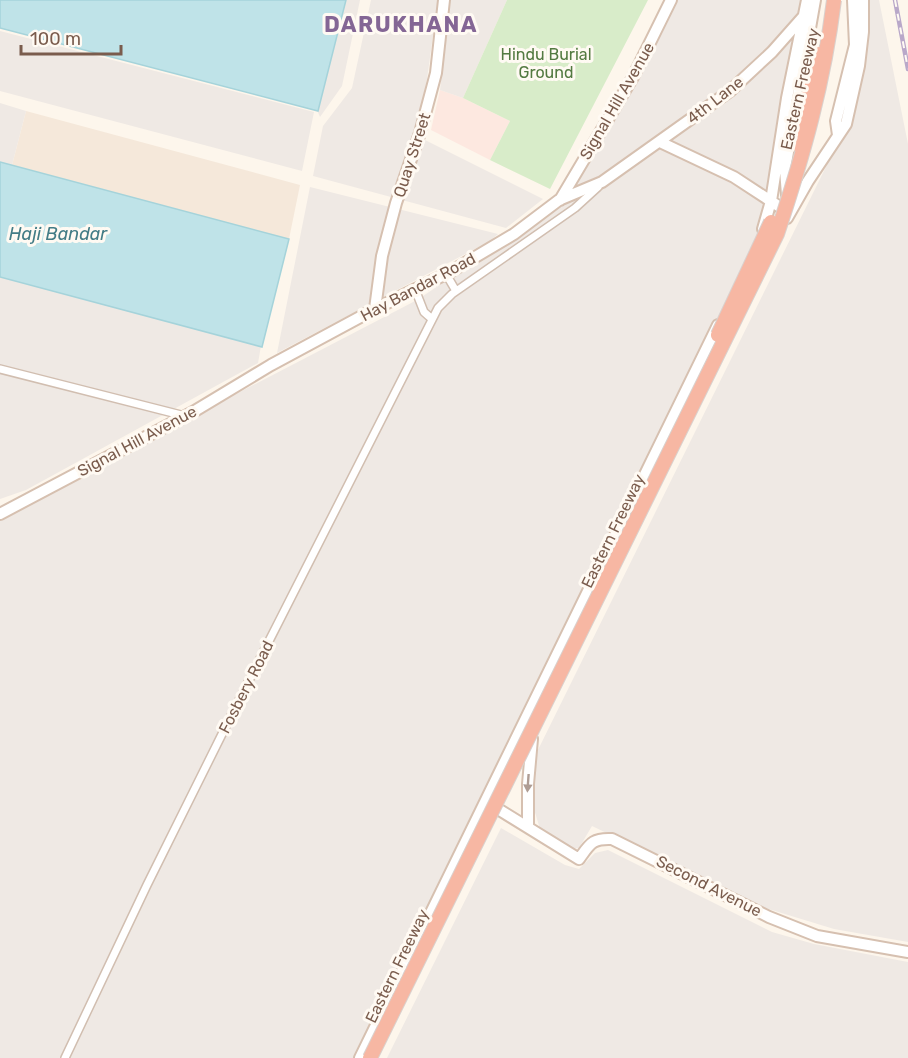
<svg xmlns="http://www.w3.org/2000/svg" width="908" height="1058" viewBox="0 0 908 1058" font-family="Rubik,sans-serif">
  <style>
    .residential { fill: #f5e8da }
    .commercial { fill: #fde8e0 }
    .industrial { fill: #efe9e4 }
    .green { fill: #d8ecc9 }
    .water { fill: #bfe3e8; stroke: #a5d3da; stroke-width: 1.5 }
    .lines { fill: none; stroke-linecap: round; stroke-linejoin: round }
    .street-casing { stroke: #d1beb0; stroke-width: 10 }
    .secondary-casing { stroke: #d6c0b0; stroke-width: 14 }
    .street { stroke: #fff; stroke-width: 7 }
    .secondary { stroke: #fff; stroke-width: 10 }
    .rail-casing { stroke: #b9a8c9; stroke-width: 4.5 }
    .rail { stroke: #fffaf3; stroke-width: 2; stroke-dasharray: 7; stroke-linecap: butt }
    .highway-bridge-casing { stroke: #dad1cd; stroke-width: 16; stroke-linecap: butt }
    .highway-bridge { stroke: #f7b7a3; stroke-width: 14 }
    .oneway { fill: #af9d94 }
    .labels { text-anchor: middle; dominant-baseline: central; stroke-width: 6; stroke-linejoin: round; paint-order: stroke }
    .park-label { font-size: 16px; fill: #537a41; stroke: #fffaf3 }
    .street-label { font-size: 16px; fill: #7a5c4d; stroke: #fffaf3 }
    .water-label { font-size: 18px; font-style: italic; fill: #437c86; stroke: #fffaf3 }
    .district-label { font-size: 22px; font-weight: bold; letter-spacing: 1.5px; fill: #846695; stroke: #fffaf3 }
  </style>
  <rect width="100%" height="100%" fill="#fdf6ec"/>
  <path class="residential" d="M26,111L300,185L289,239L12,165Z"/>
  <path class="commercial" d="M440,90L463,98L510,121L490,160L431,130Z"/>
  <path class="industrial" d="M345,0H360L342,86L320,117L317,110Z
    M371,0H438L427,79L415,135L543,199L506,228L313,176L323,126L352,88Z
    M450,0H507L463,98L440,90Z
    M675,0H820L792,147L765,232L357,1058H0V518L55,488L417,300L558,206Z
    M868,0H879L908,144V942L834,929L759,906L592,826L579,848L572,849L540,829L534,809L533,760L857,104L866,58Z
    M0,31L314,112L302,171L0,91Z
    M0,103L26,111L12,165L0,162Z
    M310,187L498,234L490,241L277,353Z
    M0,277L261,346L258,363L26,490L0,499Z
    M501,828L565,865L579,869L595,853L608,850L772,932L814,944L908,962V1058H387Z"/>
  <path class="green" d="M507,0H648L550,189L490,160L510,121L463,98Z"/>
  <path class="water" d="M0,0H346L318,111L0,28Z
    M0,162L289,239L262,347L0,277Z"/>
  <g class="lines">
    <defs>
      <path id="street" d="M446,274L456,291
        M415,289L424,312L432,319
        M0,369L185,416
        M65,1058L147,885L234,710L438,308L452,294L575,208L598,187"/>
      <path id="secondary" d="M838,135L836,121L855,45L853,0
        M660,142L734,177L789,213
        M787,195L785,169L815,0
        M560,200L633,77L671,0
        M787,218L808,181L846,124L859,66L863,32V0
        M763,229L771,201L787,98L807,0
        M375,309L382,256L396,203L420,133L436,73L444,0
        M0,514L193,412L271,365L375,309L450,272L514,234L559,200L602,182L730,91L772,52L803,17L813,11
        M498,809L579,859C590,844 592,838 612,839L769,917L817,936L908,952
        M528,827V784L532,739
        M360,1058L718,325"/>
    </defs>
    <use href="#street" class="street-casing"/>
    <use href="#secondary" class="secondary-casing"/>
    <use href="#street" class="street"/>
    <use href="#secondary" class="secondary"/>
    <defs>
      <path id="rail" d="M895,0L908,69"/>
    </defs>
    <use href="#rail" class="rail-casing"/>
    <use href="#rail" class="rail"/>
    <defs>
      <path id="highway-bridge" d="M797,144L818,54
        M718,335L771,222
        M370,1058L777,234C803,156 824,82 834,0"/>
    </defs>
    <use href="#highway-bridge" class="highway-bridge-casing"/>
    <use href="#highway-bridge" class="highway-bridge"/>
  </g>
  <defs><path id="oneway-solid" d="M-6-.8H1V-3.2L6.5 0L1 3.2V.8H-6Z" transform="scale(1.5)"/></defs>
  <use class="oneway" href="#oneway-solid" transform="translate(528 783) rotate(94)"/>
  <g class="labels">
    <g class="park-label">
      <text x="546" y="54">Hindu Burial<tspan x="546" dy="18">Ground</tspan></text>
    </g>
    <g class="street-label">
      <text transform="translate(800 89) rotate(-77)">Eastern Freeway</text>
      <text transform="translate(715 100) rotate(-38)">4th Lane</text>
      <text transform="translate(617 101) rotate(-60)">Signal Hill Avenue</text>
      <text transform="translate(412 155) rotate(-72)">Quay Street</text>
      <text transform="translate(418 287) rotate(-28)">Hay Bandar Road</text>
      <text transform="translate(137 441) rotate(-28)">Signal Hill Avenue</text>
      <text transform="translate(613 531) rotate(-64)">Eastern Freeway</text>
      <text transform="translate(246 687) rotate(-63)">Fosbery Road</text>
      <text transform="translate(709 886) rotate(27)">Second Avenue</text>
      <text transform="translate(397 966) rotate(-64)">Eastern Freeway</text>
    </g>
    <g class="water-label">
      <text x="58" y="234">Haji Bandar</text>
    </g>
    <g class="district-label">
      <text x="401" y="24">DARUKHANA</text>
    </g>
  </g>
  <path d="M21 45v9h100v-9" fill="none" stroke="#7a5c4d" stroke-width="3"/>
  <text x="30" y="45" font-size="18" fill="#7a5c4d" stroke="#fffaf3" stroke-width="4.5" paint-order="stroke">100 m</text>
</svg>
